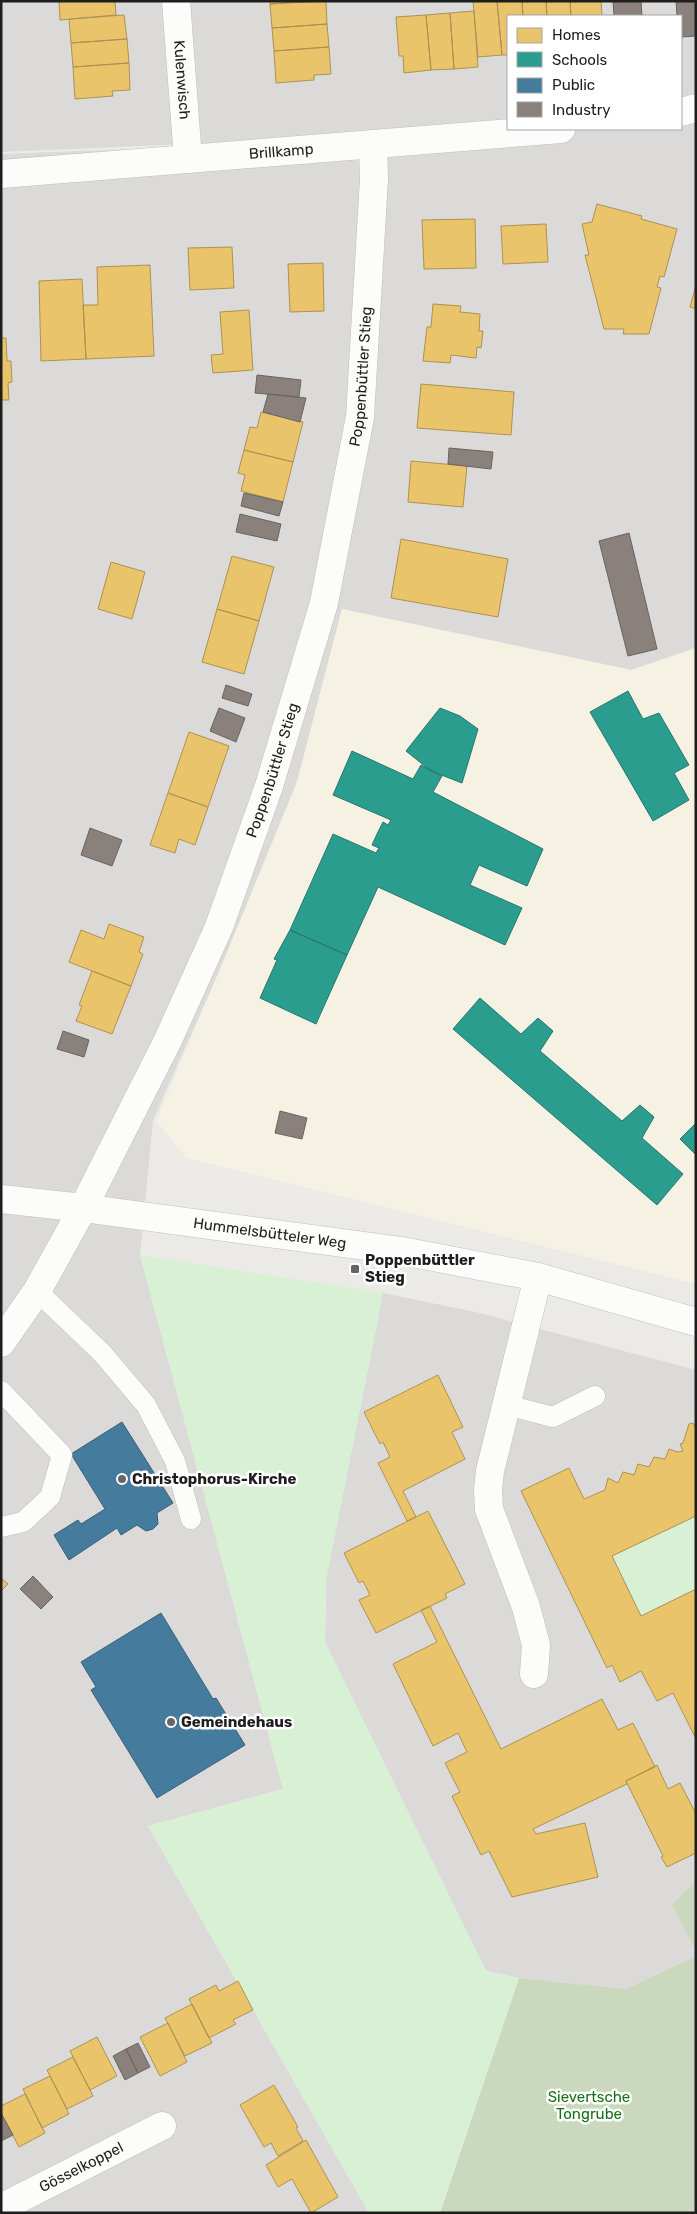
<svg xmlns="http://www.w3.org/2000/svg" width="697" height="2214" viewBox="0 0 697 2214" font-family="Rubik,sans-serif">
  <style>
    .residential { fill: #dbdad8; fill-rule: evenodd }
    .education { fill: #f5f2e3 }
    .forest { fill: #cad8be }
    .park { fill: #d8f0d4 }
    .parking { fill: #dcdbda }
    .homes { fill: #e9c46a; stroke: #ac9253 }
    .schools { fill: #2a9d8f; stroke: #26776d }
    .public { fill: #457b9d; stroke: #395f77 }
    .industry { fill: #8a817c; stroke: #6a6360 }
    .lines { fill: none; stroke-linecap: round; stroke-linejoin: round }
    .service-casing { stroke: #bfbfbd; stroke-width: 21 }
    .minor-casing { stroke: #bfbfbd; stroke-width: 29 }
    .tertiary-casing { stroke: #bfbfbd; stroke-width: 29 }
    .service { stroke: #fcfcfb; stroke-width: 20 }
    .minor { stroke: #fcfcfb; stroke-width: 28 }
    .tertiary { stroke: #fcfcfb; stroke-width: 28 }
    .poi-dot { fill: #666564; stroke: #fff; stroke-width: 2 }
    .labels { text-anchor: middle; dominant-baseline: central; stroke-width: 5; stroke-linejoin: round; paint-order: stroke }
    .street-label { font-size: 15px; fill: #1e1e1e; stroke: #fff }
    .poi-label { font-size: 15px; font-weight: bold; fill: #1e1e1e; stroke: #fff; text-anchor: start }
    .park-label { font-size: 15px; fill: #197116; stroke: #fff }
  </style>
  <rect width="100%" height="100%" fill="#eceae7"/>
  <path class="residential" d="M1,1H696V648L632,670L342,609L297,782L221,967L153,1120L140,1255L283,1789L148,1826L369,2213H1V154L325,142L163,145L1,152ZM508,16H681V129H508Z
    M383,1293L480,1313L696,1370V1880L672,1905L696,1952V1956L626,1989L519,1978L486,1971L325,1642L326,1580Z"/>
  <path class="education" d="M342,609L631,670L696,648V1284L187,1158L156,1121L221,967L297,782Z"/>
  <path class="forest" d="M696,1880V1952L672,1905Z
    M696,1956V2213H440L519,1978L626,1989Z"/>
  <path class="park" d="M140,1255L383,1293L326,1580L325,1642L486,1971L519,1978L439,2213H369L148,1826L283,1789Z
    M696,1516V1589L641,1616L612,1556Z"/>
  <path class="parking" d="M577,1364L617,1378V1397L631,1441L576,1465L537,1384Z"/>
  <path class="homes" d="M59,1H115L116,15L60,20Z
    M270,1H303L270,4Z
    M326,1L327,24L272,28L270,4Z
    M473,1H497L502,55L478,57Z
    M497,1H522L523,16H508V55H502Z
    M522,1H546L547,16H523Z
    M546,1H570L571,16H547Z
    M570,1H601L602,16H571Z
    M474,11L478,67L454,69L450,13Z
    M450,13L454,69L431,70L426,15Z
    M124,15L127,39L71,43L69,19Z
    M426,15L431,70L404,73L403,56H399L396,17Z
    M327,24L329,47L274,51L272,28Z
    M127,39L129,63L73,67L71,43Z
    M329,47L331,74L314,75V80L276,83L274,51Z
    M129,63L130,90L112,91L113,96L75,99L73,67Z
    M597,204L642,216L641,219L677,229L664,277L660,276L657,287L661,288L649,334H623L624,329H604L585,255H589L582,224L592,222Z
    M475,219L476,268L424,269L422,220Z
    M546,224L548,262L503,264L501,226Z
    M232,247L234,288L190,290L188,248Z
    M323,263L324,311L290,312L288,264Z
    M150,265L154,356L86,359L83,305H98L97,267Z
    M82,279L86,359L41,361L39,281Z
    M696,285V309L690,307Z
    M433,304L461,306L460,312L480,314L479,331H483L481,348L477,347L476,358L451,355L450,363L423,361L427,327H431Z
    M249,310L253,370L213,373L211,355L223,354L220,312Z
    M1,338H6L7,361H11L12,382L8,383L9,400H1Z
    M421,384L514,392L511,435L417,428Z
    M261,412L303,422L293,462L244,450L250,427L257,428Z
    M244,450L293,462L283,502L241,491L245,475L238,473Z
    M411,461L467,466L463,507L408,502Z
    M401,539L508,559L498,617L391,598Z
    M232,556L274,567L259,621L217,609Z
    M111,562L145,572L132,619L98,609Z
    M217,609L259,621L244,674L202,662Z
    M189,732L229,746L208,807L168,793Z
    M168,793L208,807L195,845L179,839L175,853L150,845Z
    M109,924L144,937L139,952L143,954L131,986L69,962L81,930L104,939Z
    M92,971L131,986L112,1034L76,1021L82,1006L79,1005Z
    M438,1375L463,1427L452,1432L465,1459L403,1491L416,1517L407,1521L378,1463L390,1457L383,1442L380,1444L364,1412Z
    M693,1423L696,1429V1516L612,1556L641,1616L696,1589L695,1737L673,1693L657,1701L641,1671L620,1682L612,1665L607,1668L521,1491L569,1468L584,1499L605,1490L608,1478L618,1483L623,1472L634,1475L638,1464L649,1467L654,1457L665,1459L669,1449L678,1452L683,1451L680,1444L683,1443L689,1424Z
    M428,1511L465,1584L445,1594L447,1598L376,1633L359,1600L370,1595L363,1581L359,1583L344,1553Z
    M1,1578L8,1584L1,1591Z
    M430,1606L501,1749L602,1699L618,1730L633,1723L655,1767L626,1781L627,1784L533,1829L536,1834L585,1823L598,1877L512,1897L489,1851L481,1855L452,1796L460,1792L445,1763L467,1752L458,1733L433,1746L393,1664L437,1642L421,1610Z
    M657,1765L668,1789L680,1783L696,1814V1853L667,1867L661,1857L663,1856L626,1781Z
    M238,1981L253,2010L233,2020L236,2024L209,2038L189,1999L216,1985L219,1991Z
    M192,2004L212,2043L185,2056L165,2018Z
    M168,2023L187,2062L160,2076L140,2037Z
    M97,2037L117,2076L90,2090L70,2051Z
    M73,2057L93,2096L67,2109L47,2070Z
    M50,2076L69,2114L42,2128L23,2089Z
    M274,2085L298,2127L296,2128L303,2141L278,2156L271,2143L264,2147L240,2105Z
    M25,2094L45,2133L19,2147L1,2113V2106Z
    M306,2140L338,2197L311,2213L292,2179L278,2187L266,2165Z"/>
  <path class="schools" d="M628,691L643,719L659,713L689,765L674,773L689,800L653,821L590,712Z
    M440,708L460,716L478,729L462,783L431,771L406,751Z
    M352,751L413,779L421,765L442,776L433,792L543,849L527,886L479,865L470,885L522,908L505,945L378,887L347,955L290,930L333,834L376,853L379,848L372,845L377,834L383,822L388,825L391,820L333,795Z
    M290,930L347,955L316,1024L260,998L277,960L274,959Z
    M480,998L521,1034L538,1018L553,1031L540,1051L622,1121L640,1105L654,1117L642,1138L683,1174L657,1205L453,1029Z
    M696,1123V1155L680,1139Z"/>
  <path class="public" d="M122,1422L173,1503L157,1513L158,1524L153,1529L146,1531L137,1525L121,1535L117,1528L69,1560L54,1535L78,1520L81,1524L105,1509L71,1454Z
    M161,1613L213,1699L216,1698L245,1745L157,1798L91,1690L96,1687L81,1662Z"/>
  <path class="industry" d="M613,1H641L642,16H614Z
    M676,1H696V36L681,37V16H677Z
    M257,375L301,380L299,397L255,393Z
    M268,394L306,398L300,422L263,412Z
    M449,448L493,452L491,469L448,464Z
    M244,493L283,502L279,516L241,506Z
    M240,514L281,524L277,541L236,532Z
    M629,533L657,649L628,656L599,541Z
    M226,685L252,694L248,706L222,698Z
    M219,708L245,718L236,742L210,731Z
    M90,828L122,840L112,866L81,855Z
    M63,1031L89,1040L84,1057L57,1049Z
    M280,1111L307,1118L302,1139L275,1133Z
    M33,1576L53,1597L41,1609L20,1589Z
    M138,2043L150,2067L138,2073L126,2049Z
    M126,2049L138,2073L125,2080L113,2056Z
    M1,2113L13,2135L1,2141Z"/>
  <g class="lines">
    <defs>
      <path id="service" d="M37,1291L102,1353L146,1405L175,1461L191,1519
        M1,1391L62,1455L50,1497L23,1522L1,1527
        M506,1405L553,1417L595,1396"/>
      <g id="minor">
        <path id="s1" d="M176,1L188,159"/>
        <path d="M681,112L696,108"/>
        <path id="s2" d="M1,174L561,129"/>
        <path id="s3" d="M1,1343L37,1291L83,1208L168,1040L219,927L269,786L324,603L360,417L374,179L373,145"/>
        <path d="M534,1674L536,1645L526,1607L489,1509L488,1490L490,1471L538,1277"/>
        <path id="s4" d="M1,2208L162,2126"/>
      </g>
      <g id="tertiary">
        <path id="s5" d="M1,1199L83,1208L402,1251L538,1277L696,1322"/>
      </g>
    </defs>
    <use href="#service" class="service-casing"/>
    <use href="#minor" class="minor-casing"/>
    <use href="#tertiary" class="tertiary-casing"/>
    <use href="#service" class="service"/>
    <use href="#minor" class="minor"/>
    <use href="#tertiary" class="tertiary"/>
  </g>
  <g class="poi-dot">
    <rect x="350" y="1264" width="10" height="10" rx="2.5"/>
    <circle cx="122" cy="1479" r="5"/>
    <circle cx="171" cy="1722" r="5"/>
  </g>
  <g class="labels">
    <g class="street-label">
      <text stroke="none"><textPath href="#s1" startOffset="79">Kulenwisch</textPath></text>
      <text stroke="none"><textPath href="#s2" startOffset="281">Brillkamp</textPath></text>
      <text stroke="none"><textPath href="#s3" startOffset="1041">Poppenbüttler Stieg</textPath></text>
      <text stroke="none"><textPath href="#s3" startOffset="636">Poppenbüttler Stieg</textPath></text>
      <text stroke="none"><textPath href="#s5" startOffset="271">Hummelsbütteler Weg</textPath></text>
      <text stroke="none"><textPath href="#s4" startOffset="90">Gösselkoppel</textPath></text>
    </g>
    <g class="poi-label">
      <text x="365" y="1260">Poppenbüttler<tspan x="365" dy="17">Stieg</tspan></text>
      <text x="132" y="1479">Christophorus-Kirche</text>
      <text x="181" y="1722">Gemeindehaus</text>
    </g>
    <g class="park-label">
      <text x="589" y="2097">Sievertsche<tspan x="589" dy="17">Tongrube</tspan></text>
    </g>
  </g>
  <rect width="697" height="2214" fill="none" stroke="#1e1e1e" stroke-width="5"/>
  <rect x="507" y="15" width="175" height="115" fill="#ffffff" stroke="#a5a5a5"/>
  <rect x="517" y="28" width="25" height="15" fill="#e9c46a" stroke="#a5a5a5"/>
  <text x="552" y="40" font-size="15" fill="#1e1e1e">Homes</text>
  <rect x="517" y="52" width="25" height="15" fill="#2a9d8f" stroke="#a5a5a5"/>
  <text x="552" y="65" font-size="15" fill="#1e1e1e">Schools</text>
  <rect x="517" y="78" width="25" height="15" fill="#457b9d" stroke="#a5a5a5"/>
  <text x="552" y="90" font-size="15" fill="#1e1e1e">Public</text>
  <rect x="517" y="102" width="25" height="15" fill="#8a817c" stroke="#a5a5a5"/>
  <text x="552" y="115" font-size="15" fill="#1e1e1e">Industry</text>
</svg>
